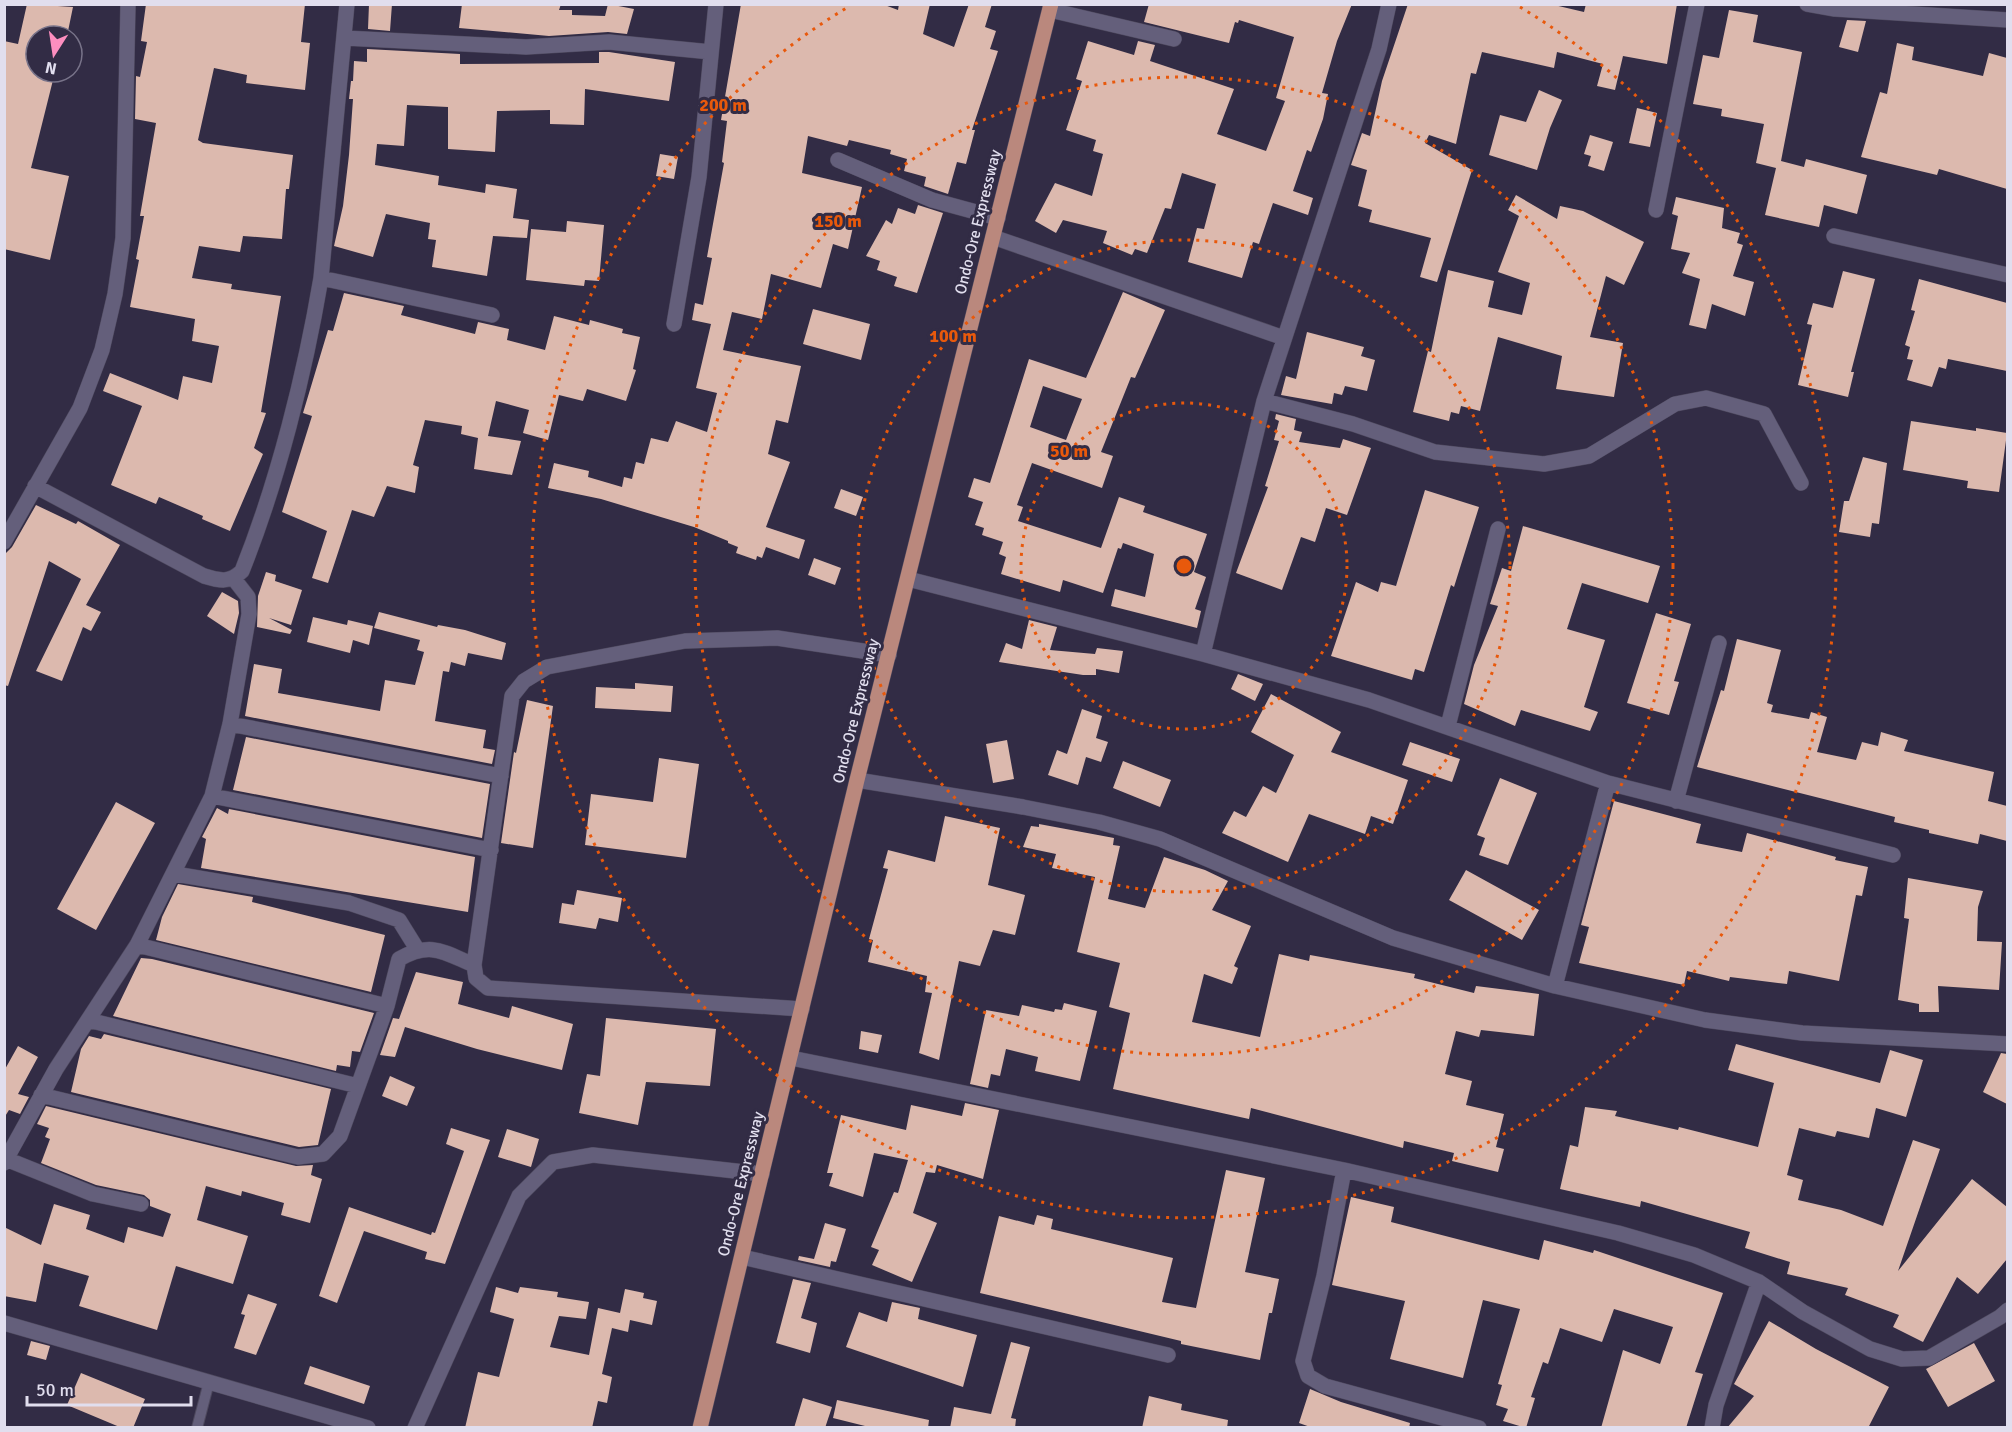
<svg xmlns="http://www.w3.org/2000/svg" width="2012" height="1432" viewBox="0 0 2012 1432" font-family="Signika,sans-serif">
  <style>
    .building { fill: #dcb9ae; fill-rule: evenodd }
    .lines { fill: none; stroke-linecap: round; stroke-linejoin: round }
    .lane-casing { stroke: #4e495e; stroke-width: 12 }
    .street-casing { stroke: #4e495e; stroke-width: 16 }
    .primary-casing { stroke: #4e495e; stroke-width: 16 }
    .lane { stroke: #645f7b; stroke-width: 10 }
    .street { stroke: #645f7b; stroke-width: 15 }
    .primary { stroke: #ba887d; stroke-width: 15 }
    .ring { fill: none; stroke: #e8590c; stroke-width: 3; stroke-dasharray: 3 6 }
    .labels { text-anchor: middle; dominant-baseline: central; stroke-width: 6; stroke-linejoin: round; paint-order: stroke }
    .street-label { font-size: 16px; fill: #e1deee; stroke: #322c45 }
    .centre { fill: #e8590c; stroke: #322c45; stroke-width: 3 }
    .ring-label { font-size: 18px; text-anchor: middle; font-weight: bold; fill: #e8590c; stroke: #322c45; stroke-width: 6; stroke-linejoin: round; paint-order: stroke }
  </style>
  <rect width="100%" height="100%" fill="#322c45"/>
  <path class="building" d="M27,4L73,7L67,36H36V72H55L31,168L69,176L50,260L4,249V41L18,44Z
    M146,4H305L301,42L310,43L305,90L246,83L247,75L214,68L198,140L203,143L293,155L289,189H286L282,239L243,236L240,252L199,246L192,278L232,284L231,289L281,296L261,412L266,413L254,448L263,454L230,531L202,519L203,516L159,497L156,504L111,485L142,406L103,391L110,373L178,400L183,376L212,383L219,346L192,341L195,319L130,307L139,260L136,259L144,216H140L156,123L135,119L136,76L140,77L147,42L141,41Z
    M369,4H392L390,31L368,29Z
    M462,4H561L559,10H572V15L605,16L608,4L634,9L627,34L608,32L549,36L459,28Z
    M741,4H882L898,10L899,4H930L923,34L954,47L969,4H992L985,27L996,31L990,49L998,51L972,130H975L966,164L957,162L948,194L924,186L926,177L904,171L907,159L890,154L891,150L849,140L847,146L808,136L802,173L862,187L848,249L833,244L821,288L771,274L762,319L732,312L723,350L801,366L788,423L776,420L768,454L790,462L766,527L805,540L799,559L766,547L762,558L757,556L756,560L736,553L738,547L728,543V541L694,527L601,499L548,488L554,463L589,471L588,477L622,487L624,477L632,479L636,462L644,464L651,438L668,442L676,421L707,432L717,393L696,388L711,324L692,320L695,303L703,305L712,258L707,257L724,163L722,162L727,121L721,120Z
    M1149,4H1352L1337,41L1322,93L1328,94L1323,119L1311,152L1307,150L1293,191L1313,198L1308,215L1273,203L1259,244L1253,242L1242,278L1188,262L1197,228L1204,229L1216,184L1182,173L1171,209L1165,208L1147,253L1135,249L1132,255L1103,243L1107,231L1063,220L1056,233L1035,221L1055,183L1092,196L1103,154L1093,151L1096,140L1066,130L1082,81L1076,79L1088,41L1134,55L1138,41L1155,45L1150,61L1234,89L1217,134L1266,151L1285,101L1276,98L1294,37L1239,20L1238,23L1235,22L1229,43L1144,22Z
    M1408,4H1550L1584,12L1586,4H1677L1667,64L1623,56L1615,90L1597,86L1603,64L1557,52L1554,68L1482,52L1476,74L1471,73L1456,144L1429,135L1425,143L1472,170L1437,282L1420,277L1431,238L1369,222L1372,210L1358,206L1367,170L1351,165L1362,133L1370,136L1382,81Z
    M1729,10L1758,15L1753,42L1802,52L1781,161L1804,167L1806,159L1867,175L1857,214L1824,205L1819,227L1765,215L1776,168L1756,163L1764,124L1721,116L1722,109L1693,104L1703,55L1719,58Z
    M1847,20L1866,21L1858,52L1839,47Z
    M1897,43L1914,47L1912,60L1983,76L1989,53L2007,58V189L1939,169L1937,175L1861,157L1880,92L1887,94Z
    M367,49L460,54V64L599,63V52H609L675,62L669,101L585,89L584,125L550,124V110L497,111L495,152L448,149V107L407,105L404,146L377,144L375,165L439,176L438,185L485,193L486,184L517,189L513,218L529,220L527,238L493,236L487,276L432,267L436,240L428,239L430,223L386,214L373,257L334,246L343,206L349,155L353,99H349L351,81H353L354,61L367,62Z
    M1539,90L1562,100L1550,128L1537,170L1489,155L1500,115L1526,122Z
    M1637,108L1657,113L1650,147L1629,143Z
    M1590,135L1613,142L1604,171L1588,166L1591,156L1584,154Z
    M660,154L678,157L674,179L656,176Z
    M1516,195L1557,219L1560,206L1583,211L1644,242L1624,285L1606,276L1590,337L1623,343L1614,397L1556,389L1562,356L1498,337L1480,411L1461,406L1459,414L1451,412L1449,421L1413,412L1428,351L1431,352L1448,270L1494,281L1488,307L1522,315L1530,283L1498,272L1519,216L1508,210Z
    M1676,197L1724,208L1722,228L1740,233L1737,243L1743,245L1733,276L1754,282L1745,316L1712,304L1706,329L1689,325L1700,279L1682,273L1690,253L1671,249L1678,216L1672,214Z
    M918,205L943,213L917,293L894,286L897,277L877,270L880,261L866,256L886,220L892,224L898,208L915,214Z
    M567,221L604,225L599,281L585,280L584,286L526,280L531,229L566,232Z
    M1843,271L1875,279L1851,372H1854L1848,397L1798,385L1812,325L1807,324L1813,303L1833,308Z
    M1919,279L2007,303V371L1948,359L1946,369L1939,367L1932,387L1907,380L1913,360L1907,359L1910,347L1905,345L1915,311L1911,310Z
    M1123,292L1165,310L1135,378L1131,377L1101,452L1113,456L1102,488L1032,463L1017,505L1023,507L1018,521L1101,548L1119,497L1145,506L1143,512L1207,534L1194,572L1206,577L1195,609L1201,611L1197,628L1111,606L1115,589L1145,597L1154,554L1123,543L1121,549L1118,548L1103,593L1063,580L1060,592L1001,574L1006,557L999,554L1003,542L982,535L984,528L975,525L983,502L968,497L974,478L990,483L1029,359L1086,378ZM1043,386L1082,399L1066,440L1030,427Z
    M344,293L404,306L401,315L475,334L478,322L509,329L507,340L545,350L554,316L589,325L590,320L623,329L622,333L640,337L633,369L636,370L626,401L587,389L583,401L559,395L548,440L523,433L529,410L496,401L488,436L521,441L512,475L474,469L478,438L461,434L462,426L425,420L413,465L419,467L415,493L387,486L374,517L352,510L328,583L312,578L327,531L282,512L312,416L303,413L328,330L333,331Z
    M813,309L870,324L861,360L803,344Z
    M1307,332L1364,347L1361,356L1375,360L1367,391L1345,386L1342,395L1334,393L1332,404L1281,395L1286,376L1296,379Z
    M1276,414L1296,419L1294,430L1302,432L1299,442L1340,448L1343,439L1371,448L1347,515L1326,508L1315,542L1301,537L1282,590L1236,573L1268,487L1265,486L1279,441L1274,440L1279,421L1275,419Z
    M1911,421L1976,431V428L2007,433L1999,492L1967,488L1968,481L1903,470Z
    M1863,457L1887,463L1879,524L1872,523L1870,537L1839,532L1844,501H1849Z
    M841,489L863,497L856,516L834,508Z
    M1425,490L1479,507L1454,587L1451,585L1424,672L1415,669L1412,680L1331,656L1356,582L1378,592L1381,582L1396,586Z
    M36,505L76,524L78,521L120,545L86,605L101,612L91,631L83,627L62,681L36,671L81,579L49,561L8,686L4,685V555L12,547Z
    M1523,526L1660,566L1648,603L1582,583L1567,629L1605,640L1584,707L1598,712L1590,731L1521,710L1515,726L1464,704L1474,665L1498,606L1490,604L1502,568L1511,571Z
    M814,558L841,568L835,585L808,575Z
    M266,572L276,575L275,581L302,590L291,625L269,618L292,630L290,634L257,627L258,596Z
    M222,592L238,601L239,613L234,634L207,616Z
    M379,612L437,627L438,625L465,630L506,643L502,660L468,653L465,666L451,662L449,672L443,671L435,721L486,730L483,748L495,750L492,764L245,716L254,664L282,669L278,693L380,711L385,680L415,685L424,652L417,650L420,640L374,628Z
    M1656,613L1691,624L1674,681L1679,682L1669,715L1627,703Z
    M313,617L347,625L348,620L373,626L369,645L353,640L350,653L307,642Z
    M1029,620L1057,627L1050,650L1095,654L1097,648L1123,651L1119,673L1096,669V675H1083L999,662L1006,643L1022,649Z
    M1737,639L1781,650L1767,703L1773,705L1771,712L1809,719L1811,712L1827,717L1817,752L1856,760L1862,742L1878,746L1881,732L1908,740L1904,751L1994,772L1988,801L2007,806V841L1980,834L1978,844L1929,833V830L1894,822L1895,817L1697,767L1721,690L1724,691Z
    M1238,674L1263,684L1255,701L1231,689Z
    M635,683L673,686L671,712L595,708L596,687L635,689Z
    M1271,694L1341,732L1331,752L1408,780L1393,824L1371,816L1365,834L1309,814L1288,862L1222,833L1234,811L1246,817L1263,786L1276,793L1294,755L1251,732Z
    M527,700L553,706L533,848L501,843L514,752L516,753Z
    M1082,709L1102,716L1096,738L1108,742L1101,762L1086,757L1078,785L1048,775L1057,750L1067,754Z
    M246,737L490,784L482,838L233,790Z
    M1007,740L1014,779L993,783L986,744Z
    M1410,742L1460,759L1452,782L1402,765Z
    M659,758L699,764L686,858L585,845L591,794L653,802Z
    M1123,761L1171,780L1160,807L1113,788Z
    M1500,778L1537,793L1508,865L1479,855L1485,838L1477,835Z
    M1614,801L1701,824L1696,843L1742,852L1747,833L1836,857L1835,860L1868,867L1862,896L1856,895L1839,981L1789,971L1787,984L1730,977L1729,981L1687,971L1684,985L1579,963L1589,927L1581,925Z
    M116,802L155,823L96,930L57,909Z
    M217,808L228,814L229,809L475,857L468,912L201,868L206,839L202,837Z
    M945,816L1000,828L988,885L1025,895L1015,935L993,930L980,966L959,961L939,1060L919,1053L932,993L925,992L927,976L868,962L873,940L869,939L888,869L883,868L888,850L935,862Z
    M1039,824L1114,838L1113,845L1120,846L1108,899L1145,908L1164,857L1205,870L1228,881L1212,910L1251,926L1234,966L1238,968L1232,984L1204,974L1192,1022L1260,1037L1279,954L1309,961L1310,955L1415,974L1414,978L1474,993L1476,986L1539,994L1534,1036L1481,1030L1479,1037L1456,1031L1445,1074L1472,1081L1466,1105L1504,1114L1496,1147L1504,1149L1498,1172L1452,1161L1454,1153L1404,1141L1403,1148L1251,1108L1249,1119L1113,1089L1130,1013L1109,1007L1120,963L1077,952L1095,877L1052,868L1056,854L1023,847L1031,826L1039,827Z
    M1466,870L1539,910L1522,940L1449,900Z
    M1908,878L1983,891L1978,907L1977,941L2002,942L1999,990L1938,986L1939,1012H1919V1004L1898,1000L1909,919L1904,918Z
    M178,884L253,897L252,902L385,935L371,992L156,940L162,917Z
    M577,890L622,898L618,922L599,918L596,929L559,923L562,903L574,905Z
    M141,958L152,959L374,1013L360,1052L352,1051L350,1067L337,1065L336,1071L113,1016Z
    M416,972L463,982L458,1004L509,1018L512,1006L573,1024L562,1070L477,1049L405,1027L395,1057L380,1055L393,1018L399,1019Z
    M1064,1003L1097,1011L1080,1081L1035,1071L1038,1057L1006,1049L1000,1076L991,1074L988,1088L970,1084L986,1010L1019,1016L1022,1005L1054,1012L1055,1009L1062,1010Z
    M606,1018L716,1029L710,1086L646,1082L638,1125L579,1113L587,1074L600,1076Z
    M861,1031L882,1035L878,1053L859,1049Z
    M104,1034L331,1089L318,1145L299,1147L71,1092L81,1049L89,1036L101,1039Z
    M1736,1044L1880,1083L1890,1050L1923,1060L1906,1117L1876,1108L1869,1138L1837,1131L1835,1137L1799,1128L1787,1175L1803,1180L1798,1200L1841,1210L1883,1226L1913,1140L1940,1149L1898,1271L1972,1179L2007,1207V1259L1978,1294L1957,1277L1923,1342L1893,1327L1899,1315L1845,1295L1848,1288L1787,1274L1790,1262L1745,1248L1750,1232L1641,1201L1640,1207L1560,1189L1570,1145L1578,1147L1585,1107L1617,1111L1615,1116L1678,1130L1679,1127L1758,1147L1774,1083L1728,1070Z
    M18,1046L38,1057L18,1094L29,1097L20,1114L9,1110L4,1118V1071Z
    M2001,1053L2007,1054V1104L1983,1092Z
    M390,1076L415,1087L407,1106L382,1096Z
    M965,1103L999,1110L983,1179L937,1165L935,1173L926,1172L913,1213L937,1223L912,1282L872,1265L879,1250L871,1247L894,1192L898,1193L908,1160L874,1153L863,1197L829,1186L833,1173H827L841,1115L906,1130L911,1105L962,1116Z
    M46,1106L296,1166L313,1165L311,1175L322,1179L310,1223L281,1215L284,1203L242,1191L241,1196L206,1186L197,1220L248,1236L233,1284L176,1266L157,1330L79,1306L89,1276L44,1263L36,1302L4,1296V1227L41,1245L54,1204L90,1215L86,1229L124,1243L128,1227L163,1237L171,1214L150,1206V1200L144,1195L96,1185L41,1163L50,1139L45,1137L49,1128L37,1124Z
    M451,1128L490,1140L445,1264L425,1259L427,1252L364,1231L337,1303L319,1296L349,1207L431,1235L432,1232L435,1233L464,1151L446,1144Z
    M507,1129L539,1139L531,1167L498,1157Z
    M1226,1170L1265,1178L1245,1272L1279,1279L1272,1313H1269L1260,1360L1181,1344V1341L980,1293L999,1216L1034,1225L1037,1215L1053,1219L1051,1229L1173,1258L1162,1302L1196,1308Z
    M1351,1197L1394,1207L1391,1222L1539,1260L1544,1240L1593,1253L1594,1250L1723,1293L1695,1372L1703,1374L1686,1428H1601L1623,1350L1660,1364L1673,1327L1614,1309L1602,1342L1560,1328L1548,1364L1543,1362L1531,1397L1535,1398L1526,1428L1503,1421L1508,1409L1496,1405L1502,1385L1498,1384L1520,1309L1483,1300L1463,1378L1390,1359L1405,1301L1332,1285Z
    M825,1223L846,1229L836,1262L831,1261L830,1267L798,1260L799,1256L814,1259Z
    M793,1279L811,1283L801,1318L817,1323L810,1353L776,1343Z
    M496,1287L518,1293L520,1287L558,1292L557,1297L589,1302L586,1319L559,1316L550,1347L589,1355L598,1308L620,1313L625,1289L644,1293L643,1298L657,1301L652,1325L630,1320L628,1332L612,1328L602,1374L612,1377L607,1403L598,1401L592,1428H465L478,1372L499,1377L514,1319L490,1312Z
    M248,1294L277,1304L256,1355L234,1348L245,1315L241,1314Z
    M892,1302L920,1308L918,1319L977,1335L963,1387L846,1347L859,1312L887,1322Z
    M1769,1321L1816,1349L1889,1387L1868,1428H1727L1754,1396L1734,1384Z
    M31,1341L50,1346L46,1360L27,1355Z
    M1011,1342L1030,1347L1011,1418L1016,1419L1015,1428H950L954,1407L991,1414Z
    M1974,1343L1995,1381L1948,1407L1926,1369Z
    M310,1366L370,1386L364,1404L304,1384Z
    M81,1373L145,1399L133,1428H122L67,1405Z
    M1310,1389L1341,1402L1410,1423L1409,1428H1313L1299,1423Z
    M1149,1396L1182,1404L1181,1410L1228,1420L1227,1428H1142Z
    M803,1398L832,1407L825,1428H794Z
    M837,1400L929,1420L928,1428H873L833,1418Z"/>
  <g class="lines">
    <defs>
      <path id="lane" d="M197,1428L209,1382"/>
      <path id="street" d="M1807,4L1835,9L2008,20
        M1050,10L1174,39
        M344,38L526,47L609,42L711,52
        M838,160L932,200L998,218
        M1656,210L1697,4
        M1834,236L2008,275
        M993,237L1284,338
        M321,278L492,315
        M674,324L699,177L716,4
        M1264,401L1353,424L1435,452L1544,464L1589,456L1675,404L1706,398L1764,414L1801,483
        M35,486L204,576C220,581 230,583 242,571C278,481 305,373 321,278L347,4
        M4,542L80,408L102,350L115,294L123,238L128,4
        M908,579L1203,654L1369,700L1608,783L1893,855
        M1203,654L1264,401L1379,49L1389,4
        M230,724L501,776
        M1448,726L1498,529
        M857,780L1023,807L1099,822L1160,839L1393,938L1555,986L1705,1020L1802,1033L2008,1044
        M212,796L491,850
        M1676,801L1719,643
        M175,874L349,903L399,920L417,949
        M137,945L387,1006
        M1555,986L1608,783
        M802,1009L488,988L476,978L474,965L512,696L524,681L547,667L685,641L777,638L889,655
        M88,1020L358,1086
        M791,1058L1344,1170L1618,1233L1694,1255L1759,1282L1803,1312L1870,1349L1902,1359L1929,1358L2000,1317L2008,1310
        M41,1095L298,1157L323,1154L340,1136L387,1006L399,959C431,941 443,952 474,965
        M6,1159L93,1194L141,1204
        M4,1163L56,1069L137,945L212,796L230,724L249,614L248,597L234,579
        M1344,1170L1324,1276L1303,1361L1308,1376L1325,1386L1479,1428
        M742,1257L1168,1355
        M4,1323L368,1428
        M415,1428L519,1196L553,1162L593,1155L762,1174
        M1712,1428L1716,1405L1759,1282"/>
      <path id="primary" d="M700,1428L857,780L1051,4"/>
    </defs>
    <use href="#lane" class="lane-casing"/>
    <use href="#street" class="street-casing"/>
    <use href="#primary" class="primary-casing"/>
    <use href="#lane" class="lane"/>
    <use href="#street" class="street"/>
    <use href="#primary" class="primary"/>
  </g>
  <g class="ring">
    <circle cx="1184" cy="566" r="163"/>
    <circle cx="1184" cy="566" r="326"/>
    <circle cx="1184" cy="566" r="489"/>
    <path d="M1520 7A652 652 0 1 1 848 7"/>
  </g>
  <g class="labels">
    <g class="street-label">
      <text transform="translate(978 222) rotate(-76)">Ondo-Ore Expressway</text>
      <text transform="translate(856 711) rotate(-76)">Ondo-Ore Expressway</text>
      <text transform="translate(741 1184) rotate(-76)">Ondo-Ore Expressway</text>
    </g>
  </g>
  <circle cx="1184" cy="566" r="9" class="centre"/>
  <g class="ring-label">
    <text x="723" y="111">200 m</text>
    <text x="838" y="227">150 m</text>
    <text x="953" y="342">100 m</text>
    <text x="1069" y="457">50 m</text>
  </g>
  <rect width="2012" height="1432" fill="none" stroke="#e1deee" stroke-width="12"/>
  <g transform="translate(54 54) rotate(192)"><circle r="28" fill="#322c45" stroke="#787389" stroke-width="1.5"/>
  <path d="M0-4.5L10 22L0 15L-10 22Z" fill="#fd8ebf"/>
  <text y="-9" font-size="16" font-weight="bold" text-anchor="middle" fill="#e1deee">N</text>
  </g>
  <path d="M27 1396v9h164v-9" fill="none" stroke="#e1deee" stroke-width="3"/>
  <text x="36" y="1396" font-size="18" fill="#e1deee" stroke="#322c45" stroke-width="4.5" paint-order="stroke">50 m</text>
</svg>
